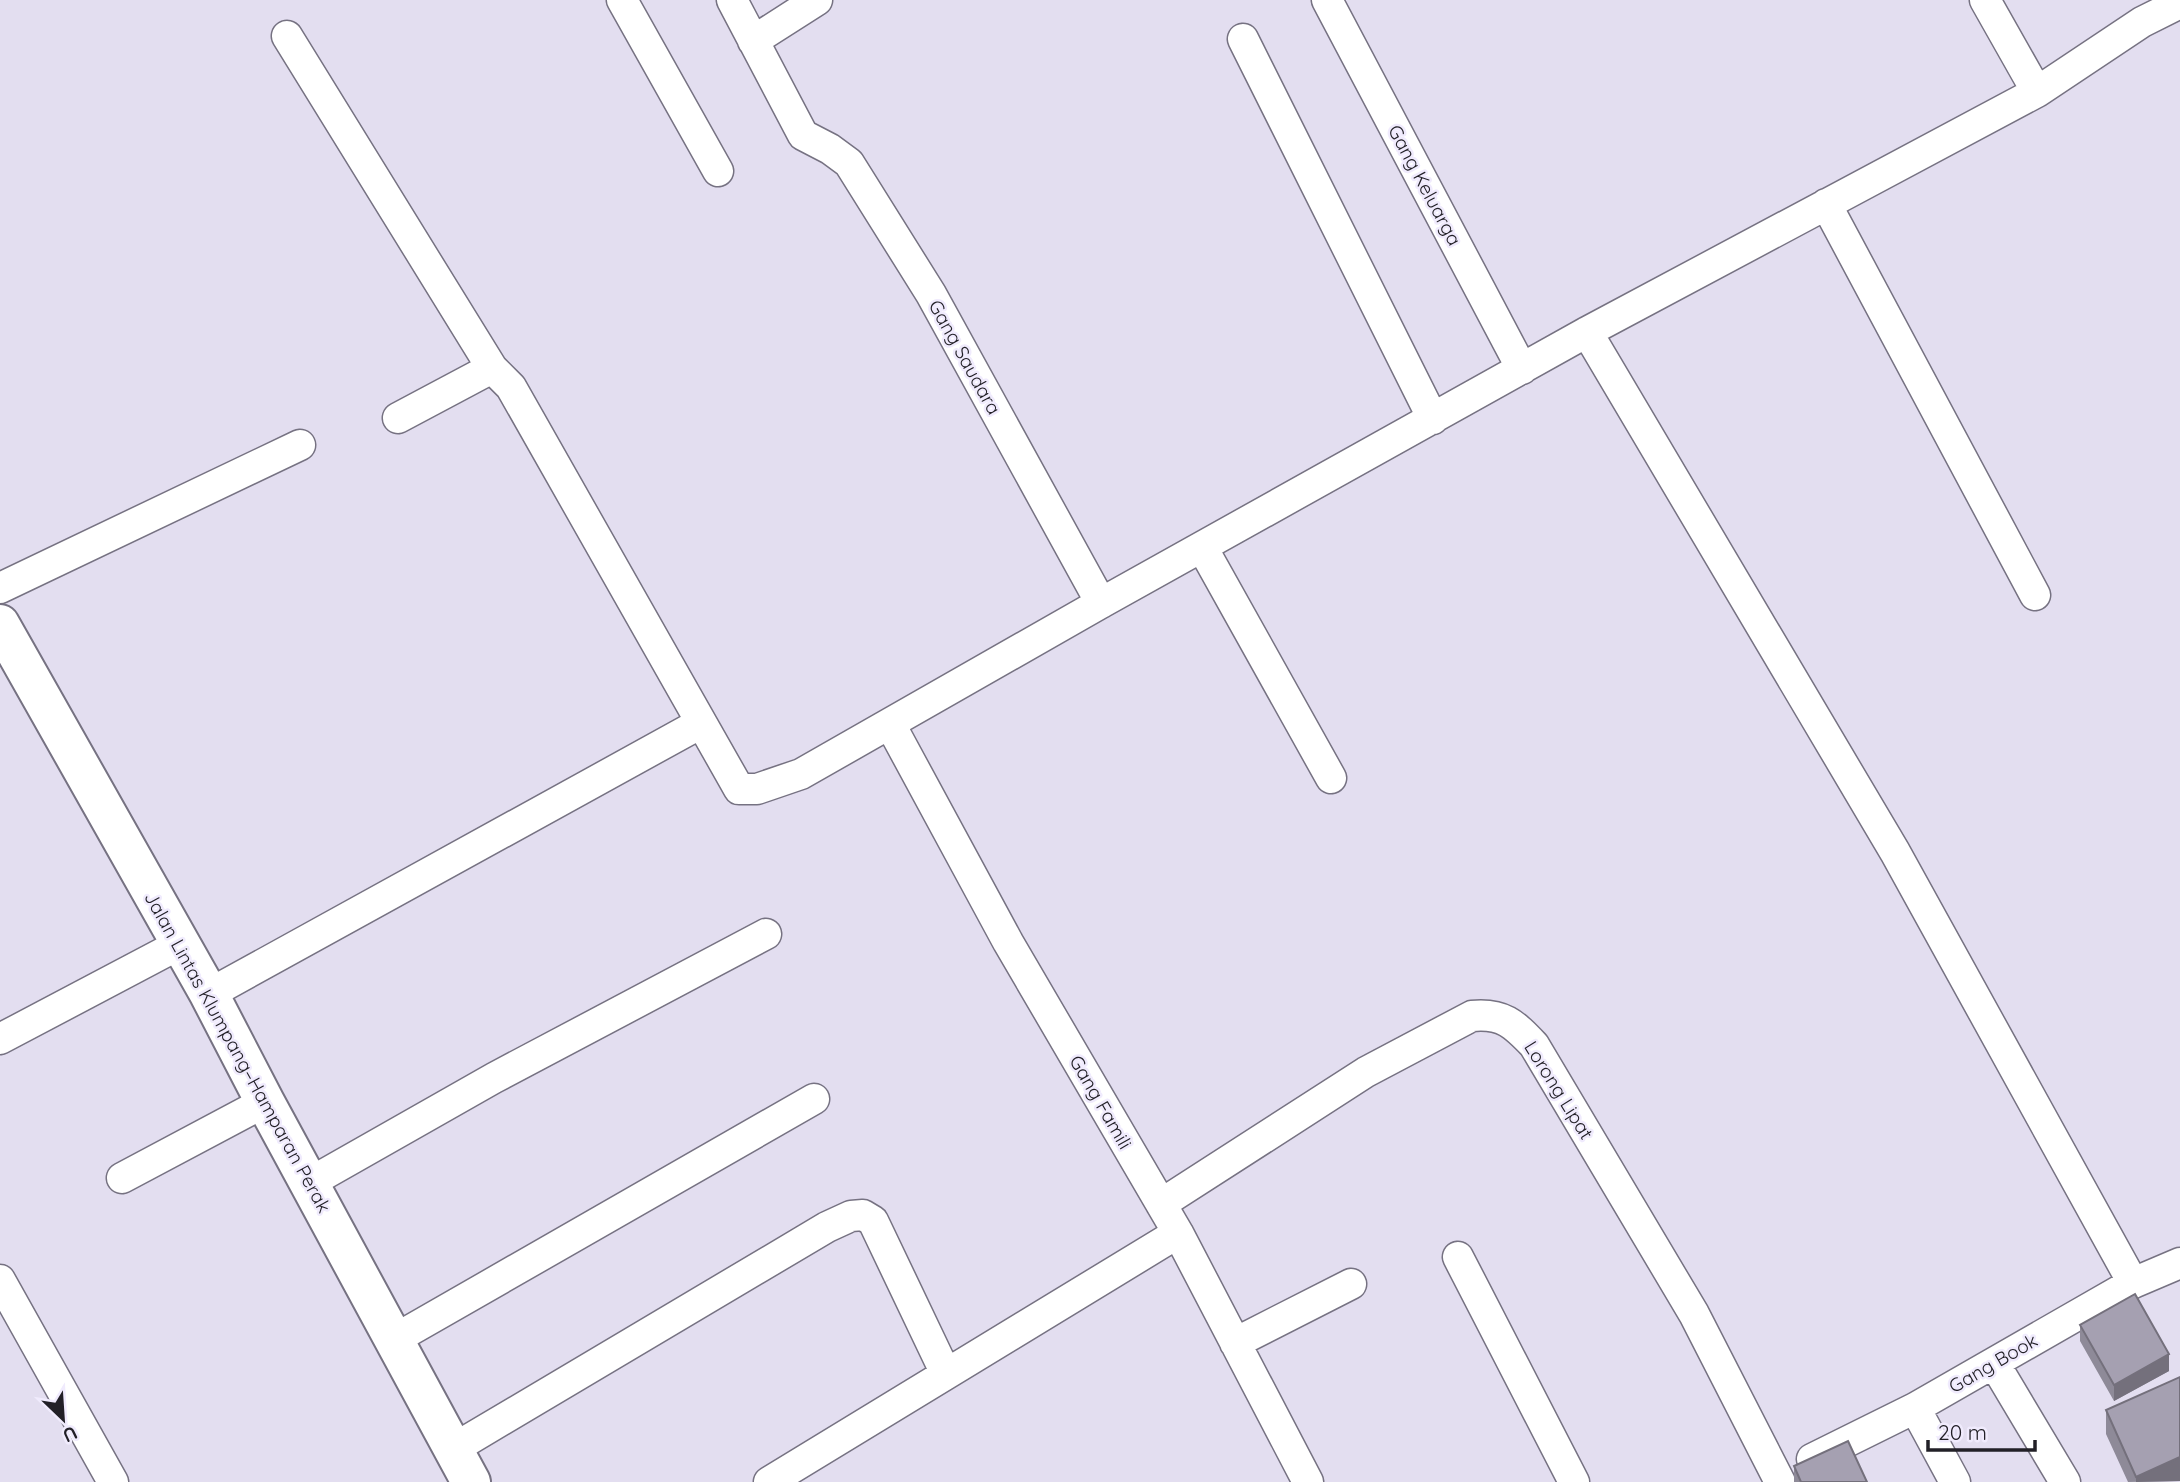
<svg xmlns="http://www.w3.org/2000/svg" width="2180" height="1482" viewBox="0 0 2180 1482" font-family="Quicksand,sans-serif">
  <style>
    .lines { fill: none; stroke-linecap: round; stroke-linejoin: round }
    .street-casing { stroke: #767282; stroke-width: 33 }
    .primary-casing { stroke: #767282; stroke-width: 42 }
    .street { stroke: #fff; stroke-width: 30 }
    .primary { stroke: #fff; stroke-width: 38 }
    .wall { fill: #8e8a98 }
    .shaded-wall { fill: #74707c }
    .building { fill: #a5a0b1; stroke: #74707c; stroke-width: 2 }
    .labels { text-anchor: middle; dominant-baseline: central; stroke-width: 5; stroke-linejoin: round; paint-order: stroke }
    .street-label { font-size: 19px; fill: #222027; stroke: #f0ebfd }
  </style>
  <rect width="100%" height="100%" fill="#e3def0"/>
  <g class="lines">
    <defs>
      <path id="street" d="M622,0L718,171
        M732,0L803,135L830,149L849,163L931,294L1101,603
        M1327,0L1522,369
        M287,36L492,368L511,387L739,789H757L801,774L1101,603L1587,332L2037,92L1985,0
        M1243,39L1433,419
        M753,41L817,0
        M2037,92L2142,22L2180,3
        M1826,204L2035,595
        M1587,332L1895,852L2133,1283
        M398,418L492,368
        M1202,547L1331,778
        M0,588L300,445
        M890,724L1008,942L1178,1233L1308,1482
        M209,994L701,723
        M0,1039L180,944
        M122,1178L265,1102
        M309,1183L494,1078L766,934
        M1161,1204L1366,1072L1472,1016C1503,1013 1514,1024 1534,1045L1694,1314L1780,1482
        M1458,1257L1574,1482
        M0,1280L113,1482
        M395,1339L814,1099
        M1235,1343L1351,1284
        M1994,1363L2065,1482
        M1915,1408L1955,1482
        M453,1449L827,1227L851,1216L863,1215L873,1221L946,1374
        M1812,1459L1915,1408L2133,1283L2180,1263
        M769,1482L1178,1233"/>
      <path id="primary" d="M0,624L209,994L265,1102L471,1482"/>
    </defs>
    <use href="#street" class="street-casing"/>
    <use href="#primary" class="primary-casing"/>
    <use href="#street" class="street"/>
    <use href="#primary" class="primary"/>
  </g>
  <path class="wall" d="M2080,1325L2169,1371L2114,1401L2080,1341Z
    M2180,1377V1481L2128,1482L2106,1434V1410Z
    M1794,1466L1867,1482H1794Z"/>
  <path class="shaded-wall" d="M2169,1354V1371L2114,1401V1385Z
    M2180,1457V1481L2136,1482V1477Z"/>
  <path class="building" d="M2135,1294L2169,1354L2114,1385L2080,1325Z
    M2180,1377V1457L2136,1477L2106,1410Z
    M1848,1441L1867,1482H1801L1794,1466Z"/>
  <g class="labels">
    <g class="street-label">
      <text transform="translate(1425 185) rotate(62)">Gang Keluarga</text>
      <text transform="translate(965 357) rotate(61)">Gang Saudara</text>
      <text transform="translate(238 1052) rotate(61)">Jalan Lintas Klumpang–Hamparan Perak</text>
      <text transform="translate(1559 1090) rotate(58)">Lorong Lipat</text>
      <text transform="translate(1101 1102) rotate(60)">Gang Famili</text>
      <text transform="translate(1993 1363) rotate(-30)">Gang Book</text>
    </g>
  </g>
  <g transform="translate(63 1419) rotate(155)" stroke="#f0ebfd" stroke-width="5" paint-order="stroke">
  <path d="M0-5L12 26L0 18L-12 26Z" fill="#222027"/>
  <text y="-10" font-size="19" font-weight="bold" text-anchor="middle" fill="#222027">U</text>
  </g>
  <path d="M1928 1440v10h107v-10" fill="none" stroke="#222027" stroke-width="3.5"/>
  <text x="1938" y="1440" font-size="21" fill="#222027" stroke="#f0ebfd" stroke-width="5" paint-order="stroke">20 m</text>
</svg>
